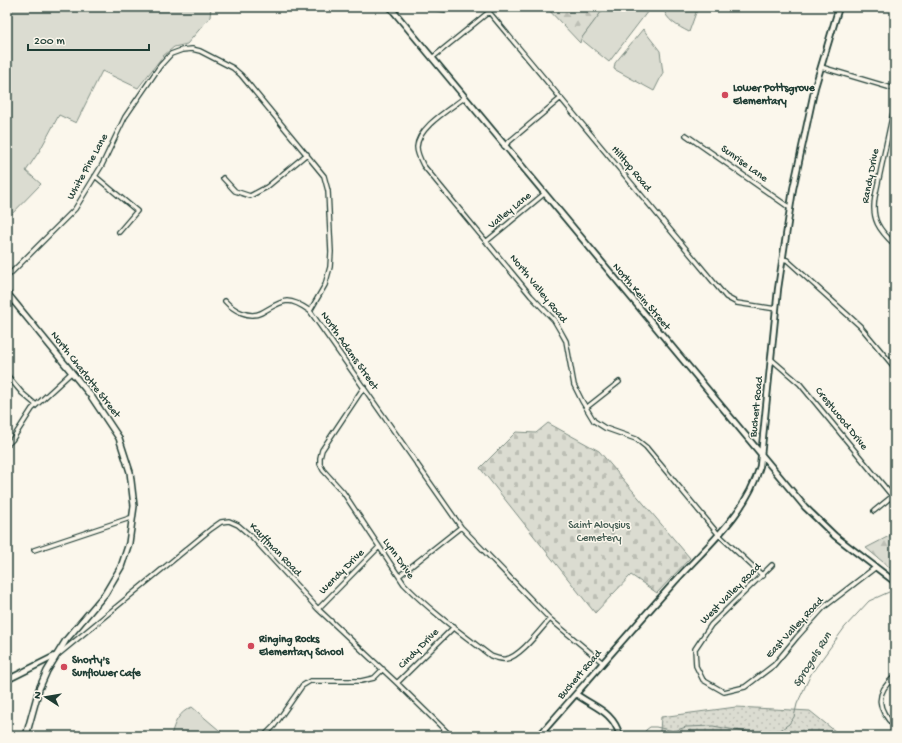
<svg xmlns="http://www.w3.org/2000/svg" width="902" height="743" viewBox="0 0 902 743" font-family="'Gochi Hand',sans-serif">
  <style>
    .grass { fill: url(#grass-dots); stroke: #7d8c82 }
    .forest { fill: url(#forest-firs); stroke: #7d8c82 }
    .cemetery { fill: url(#cemetery-stones); stroke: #7d8c82 }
    .park { fill: #dbdcd1; stroke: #7d8c82 }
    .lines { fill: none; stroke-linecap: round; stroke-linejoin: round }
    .stream { stroke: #74847b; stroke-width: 1 }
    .minor-casing { stroke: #1f3d34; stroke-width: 6 }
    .tertiary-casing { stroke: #1f3d34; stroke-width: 8 }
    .secondary-casing { stroke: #1f3d34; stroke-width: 8 }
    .minor { stroke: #fbf7ec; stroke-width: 3.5 }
    .tertiary { stroke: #fbf7ec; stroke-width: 4.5 }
    .secondary { stroke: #fbf7ec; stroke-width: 5 }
    .poi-dot { fill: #d1495b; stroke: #fbf7ec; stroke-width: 1.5 }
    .labels { text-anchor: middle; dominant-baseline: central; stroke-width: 3; stroke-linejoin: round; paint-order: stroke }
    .poi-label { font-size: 11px; font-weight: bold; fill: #1f3d34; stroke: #fbf7ec; text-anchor: start }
    .street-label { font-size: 11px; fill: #1f3d34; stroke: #fbf7ec }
    .park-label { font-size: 11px; fill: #455d53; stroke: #fbf7ec }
    .water-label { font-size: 12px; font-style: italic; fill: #425b52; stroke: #fbf7ec }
  </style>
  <defs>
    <pattern id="grass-dots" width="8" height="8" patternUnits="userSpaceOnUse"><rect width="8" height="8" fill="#dbdcd1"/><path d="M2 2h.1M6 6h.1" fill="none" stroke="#bcbeb4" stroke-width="1.8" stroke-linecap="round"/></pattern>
    <pattern id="forest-firs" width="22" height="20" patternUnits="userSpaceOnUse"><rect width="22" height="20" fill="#dbdcd1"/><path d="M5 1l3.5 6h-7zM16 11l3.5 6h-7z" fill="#bcbeb4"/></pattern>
    <pattern id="cemetery-stones" width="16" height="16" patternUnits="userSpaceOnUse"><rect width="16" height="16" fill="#dbdcd1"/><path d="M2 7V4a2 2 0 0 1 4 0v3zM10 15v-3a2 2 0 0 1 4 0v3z" fill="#bcbeb4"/></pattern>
  </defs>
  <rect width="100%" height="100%" fill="#fbf7ec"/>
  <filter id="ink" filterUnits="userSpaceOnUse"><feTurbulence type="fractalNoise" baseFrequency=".025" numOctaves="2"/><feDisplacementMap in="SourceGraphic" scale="8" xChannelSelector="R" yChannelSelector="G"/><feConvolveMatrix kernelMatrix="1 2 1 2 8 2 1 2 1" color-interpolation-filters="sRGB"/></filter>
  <g filter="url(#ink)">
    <path class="grass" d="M736,707L810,711L841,736H653L660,731L661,717Z"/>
    <path class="forest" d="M428,7H452L447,13L437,11Z
      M546,7H605L581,39L580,43Z
      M895,533V572L866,548Z"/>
    <path class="cemetery" d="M548,423L599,451L690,558L657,593L631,575L595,613L480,468L516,432L536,433Z"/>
    <path class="park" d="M7,7H211L210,17L187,44L174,47L163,56L138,88L102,71L76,123L59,115L40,150L26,171L41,184L7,219Z
      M605,7H651L609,62L581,39Z
      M663,7H698L689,32C678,26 666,21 663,7Z
      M643,29L660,51L663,73L654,91L614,69L615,63Z
      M192,707L226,736H171C174,723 179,712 192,707Z"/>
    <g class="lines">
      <path class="stream" d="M643,736L646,730L650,727H656L674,731L686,727L713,726L757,734L776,733L789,724L794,717L797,704L811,674L845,627L869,601L889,592"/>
      <defs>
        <path id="minor" d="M489,12L726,297L737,303L776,309
          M432,58L495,7
          M821,67L895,89
          M464,98C450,109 418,127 417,147C417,153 420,159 423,165L531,296L554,320L561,332L566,341L574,385L582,401L594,421L605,428L636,439L646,447L719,535L763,576
          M895,103L875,197C871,219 879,230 895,245
          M686,135L790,208
          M504,146L561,98
          M95,176L137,211L119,232
          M223,178L235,191L250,196L267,187L307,154
          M487,241L544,194
          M782,259L787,260L860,326L895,368
          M7,277L75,209L102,165L125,117L160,66L171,54L182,50L192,49L200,51L233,68L241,75L324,176L328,191L331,252L330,267L325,285L310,311L461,527L550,619L603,663
          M225,301C233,310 249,319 261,313C269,309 278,302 287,301C295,301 303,306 310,311
          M771,359L800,384L892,496
          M7,375L22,393L35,404
          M364,387L322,450L320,458V464L323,470L343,492L404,584C430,611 461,633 491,656C496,658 501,660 506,659C520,657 540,630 550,619
          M586,408L619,382
          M7,445L12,440L32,409L71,373
          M874,511L895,494
          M34,550L133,517
          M772,565L711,625L695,649L696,666L703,680L724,692L745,687L774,665L797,637L824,607L876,567
          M399,576L461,527
          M318,609L379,547
          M59,654L211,529L221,522L229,521L238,525L253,538L318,609L397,683L451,736
          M895,676C874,694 877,709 895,727
          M397,683L454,627
          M264,736L274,726L302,686L310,681H361L374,678L383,669"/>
        <path id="tertiary" d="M390,7L805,507L835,536L895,582
          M7,680L55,656
          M576,694C595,708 613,711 620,736
          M539,736C583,686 626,636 670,587C703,549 746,516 760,466L778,289L793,189L815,87L839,7"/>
        <path id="secondary" d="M7,293L91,396L119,438L130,472L134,506L129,543L121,567L105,594L66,640L47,671L39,689L26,736"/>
      </defs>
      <use href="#minor" class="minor-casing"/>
      <use href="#tertiary" class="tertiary-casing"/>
      <use href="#secondary" class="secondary-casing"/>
      <use href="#minor" class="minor"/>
      <use href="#tertiary" class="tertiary"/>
      <use href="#secondary" class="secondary"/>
    </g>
  </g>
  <g class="poi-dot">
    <circle cx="725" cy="95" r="4"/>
    <circle cx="251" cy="646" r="4"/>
    <circle cx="64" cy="667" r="4"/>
  </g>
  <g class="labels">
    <g class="poi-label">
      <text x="733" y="89">Lower Pottsgrove<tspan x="733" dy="13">Elementary</tspan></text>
      <text x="259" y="640">Ringing Rocks<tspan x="259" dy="13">Elementary School</tspan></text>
      <text x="72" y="661">Shorty's<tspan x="72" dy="13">Sunflower Cafe</tspan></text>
    </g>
    <g class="street-label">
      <text transform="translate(744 164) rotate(36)">Sunrise Lane</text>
      <text transform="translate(88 167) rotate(-61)">White Pine Lane</text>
      <text transform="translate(631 169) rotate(50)">Hilltop Road</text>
      <text transform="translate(871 176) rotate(-79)">Randy Drive</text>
      <text transform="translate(510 211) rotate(-39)">Valley Lane</text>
      <text transform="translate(538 289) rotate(51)">North Valley Road</text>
      <text transform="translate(641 297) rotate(50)">North Keim Street</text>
      <text transform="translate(349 351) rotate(55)">North Adams Street</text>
      <text transform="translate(85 375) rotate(52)">North Charlotte Street</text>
      <text transform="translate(757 407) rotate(-84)">Buchert Road</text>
      <text transform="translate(841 419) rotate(51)">Crestwood Drive</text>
      <text transform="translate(275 550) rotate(46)">Kauffman Road</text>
      <text transform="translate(398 559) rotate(55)">Lynn Drive</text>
      <text transform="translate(342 572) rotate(-45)">Wendy Drive</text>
      <text transform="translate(731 594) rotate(-45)">West Valley Road</text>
      <text transform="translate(795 628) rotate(-47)">East Valley Road</text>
      <text transform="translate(419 649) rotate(-45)">Cindy Drive</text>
      <text transform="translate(580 675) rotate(-49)">Buchert Road</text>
    </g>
    <g class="park-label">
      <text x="599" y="526">Saint Aloysius<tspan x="599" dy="13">Cemetery</tspan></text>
    </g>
    <g class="water-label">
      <text transform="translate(813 660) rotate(-58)">Sprogels Run</text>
    </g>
  </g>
  <rect width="902" height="743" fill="none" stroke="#fbf7ec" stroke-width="24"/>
  <rect x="12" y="12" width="878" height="719" fill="none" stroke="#1f3d34" stroke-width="1.5" filter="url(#ink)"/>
  <g transform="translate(46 697) rotate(282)" stroke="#fbf7ec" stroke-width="3" paint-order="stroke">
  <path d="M0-3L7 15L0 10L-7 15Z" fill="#1f3d34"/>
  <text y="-6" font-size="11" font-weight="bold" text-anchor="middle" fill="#1f3d34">N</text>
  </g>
  <path d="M28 44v6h121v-6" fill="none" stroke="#1f3d34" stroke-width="2"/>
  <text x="34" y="44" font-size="12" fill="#1f3d34" stroke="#fbf7ec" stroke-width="3" paint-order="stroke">200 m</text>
</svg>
